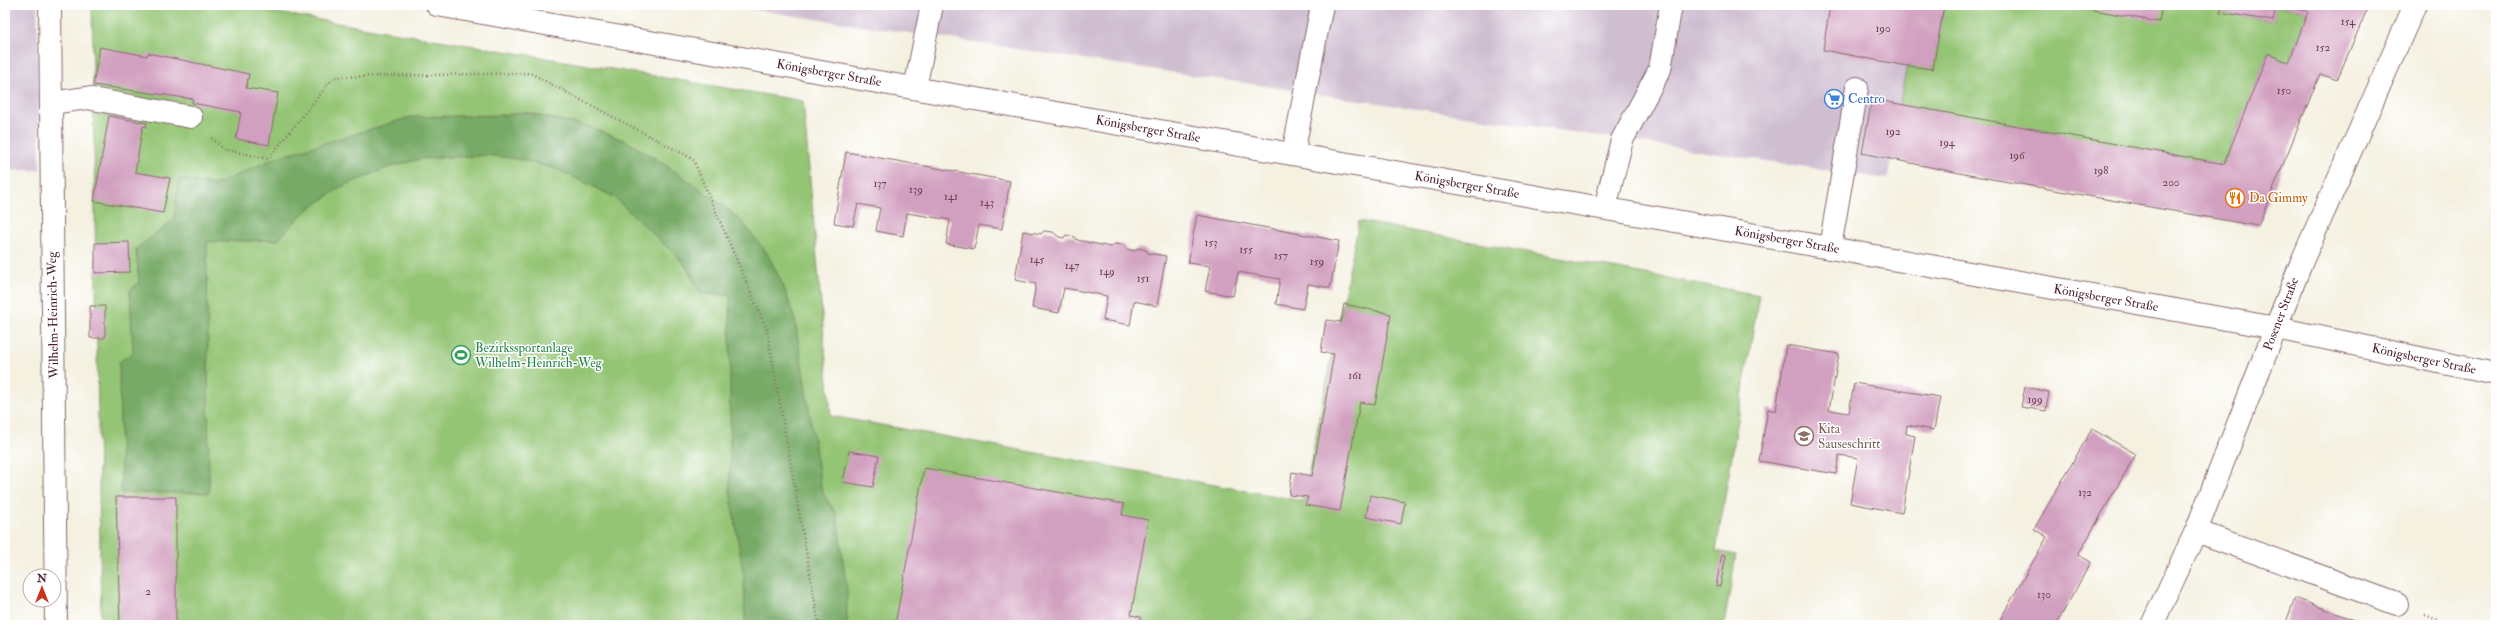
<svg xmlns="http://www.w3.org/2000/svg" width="2501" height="630" viewBox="0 0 2501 630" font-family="'IM FELL Double Pica',serif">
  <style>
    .industrial { fill: #cfbdd0 }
    .green { fill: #94c575; stroke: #6f7250 }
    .forest { fill: #7a6; stroke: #606448 }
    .building { fill: #d19fbf }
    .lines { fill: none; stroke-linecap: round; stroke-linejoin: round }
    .minor-casing { stroke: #86686b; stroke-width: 24 }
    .major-casing { stroke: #86686b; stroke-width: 24 }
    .path { stroke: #86686b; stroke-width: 2.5; stroke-dasharray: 1 3; stroke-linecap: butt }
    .minor { stroke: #fff; stroke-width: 22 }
    .major { stroke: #fff; stroke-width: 22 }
    .labels { text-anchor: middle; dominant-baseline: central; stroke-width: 3; stroke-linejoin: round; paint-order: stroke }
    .number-label { font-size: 11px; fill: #6c3f50 }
    .street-label { font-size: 13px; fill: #4a1f2b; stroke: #fff }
    .shop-label { font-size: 13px; fill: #366cbe; stroke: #fff; text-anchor: start }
    .food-label { font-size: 13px; fill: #c56008; stroke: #fff; text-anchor: start }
    .leisure-label { font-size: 13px; fill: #27864d; stroke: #fff; text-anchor: start }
    .education-label { font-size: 13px; fill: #785e54; stroke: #fff; text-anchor: start }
  </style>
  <rect width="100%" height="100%" fill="#fff"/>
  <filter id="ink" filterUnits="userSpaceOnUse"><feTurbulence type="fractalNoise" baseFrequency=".025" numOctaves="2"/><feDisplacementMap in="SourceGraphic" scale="8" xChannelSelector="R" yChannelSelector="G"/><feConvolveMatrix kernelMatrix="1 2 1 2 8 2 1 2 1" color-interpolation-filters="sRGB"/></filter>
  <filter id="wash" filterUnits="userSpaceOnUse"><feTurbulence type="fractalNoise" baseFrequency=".012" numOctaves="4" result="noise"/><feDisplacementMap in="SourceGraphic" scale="16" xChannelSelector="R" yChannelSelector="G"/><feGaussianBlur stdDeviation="0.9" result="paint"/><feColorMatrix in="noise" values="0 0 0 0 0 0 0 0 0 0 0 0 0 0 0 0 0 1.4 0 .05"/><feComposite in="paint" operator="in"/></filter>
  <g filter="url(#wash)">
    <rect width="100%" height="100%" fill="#f4f1e1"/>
    <path class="industrial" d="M5,5H37L40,170L5,171Z
      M722,5H1932L1887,179Z"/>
    <path class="green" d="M92,5H230L803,101L831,416L1303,501L1359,221L1759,295L1716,551L1736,555L1724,625H101Z
      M1944,5H2222L2221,12L2273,21L2276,6L2308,11L2289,63L2268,53L2224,164L1899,105L1907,66L1933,68Z"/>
    <path class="forest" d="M524,112L590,127L628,142L669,167L720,203L742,222L767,253L783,285L795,320L822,492L837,515L847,591V625H745L744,577L730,491V295L701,294L684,263L614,197L559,170L523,160L488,155L420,159L387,168L341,187L303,213L278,240L207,242L209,493H121L119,362L133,353L130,290L139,283L136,249L174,220L179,179L214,185L278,157L411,117L507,115Z"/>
    <g id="blocks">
      <path class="building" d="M1830,5H1944L1933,69L1907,66L1823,50Z
        M2066,5H2162L2159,22Z
        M2222,5H2369L2337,80L2320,74L2258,226L1969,175L1862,153L1872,99L2224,164L2268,53L2289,63L2308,11L2276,6L2273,21L2220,12Z
        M100,47L147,56L148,53L249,74L246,88L278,93L269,145L236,139L241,112L192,103L193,99L93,85Z
        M109,116L147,123L146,127L143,126L135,172L170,178L163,213L94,201Z
        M846,152L1010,181L1002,229L979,225L974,249L946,244L950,220L907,213L903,236L876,231L880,208L858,204L853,226L834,223Z
        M1197,215L1339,241L1330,288L1308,284L1303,309L1276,304L1280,279L1238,272L1233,296L1205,291L1210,266L1188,263Z
        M1023,231L1041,234L1044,231L1053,232L1059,237L1064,238L1066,235L1075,237L1077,240L1111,247L1115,244L1123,245L1126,249L1134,251L1138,248L1146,250L1148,253L1166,256L1157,306L1134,301L1130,325L1103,320L1107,296L1064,288L1059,313L1032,308L1036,284L1015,280Z
        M129,242L130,272L95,273V243Z
        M1344,304L1391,314L1375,405L1360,402L1340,511L1305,505L1308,497L1289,495L1292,472L1312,476L1334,354L1321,352L1326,320L1341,322Z
        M90,306H105V338H90Z
        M1786,345L1839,354L1829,410L1849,413L1854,383L1940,397L1934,430L1907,425L1906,434L1915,436L1902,513L1850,503L1858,458L1839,455L1836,474L1759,461L1768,409L1776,411Z
        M2025,387L2049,392L2046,411L2021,407Z
        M2092,429L2136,454L2078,555L2091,562L2056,625H1997L2047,537L2034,529Z
        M849,451L879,456L873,487L843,482Z
        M924,468L1124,504L1122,515L1148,520L1131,615L1141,617L1140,625H895Z
        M1370,495L1405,502L1401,524L1366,517Z
        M116,497H176V625H120Z
        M1722,554L1726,555L1720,587L1716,586Z
        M2295,598L2368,625H2285Z"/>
    </g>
  </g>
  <g filter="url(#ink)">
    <use href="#blocks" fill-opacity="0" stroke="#86686b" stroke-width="1"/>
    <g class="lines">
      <defs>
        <path id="minor" d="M50,5L56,625
          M915,88L932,5
          M51,103L87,98L191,117
          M1293,154L1322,5
          M1605,208L1622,140L1660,69L1671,5
          M1830,248L1857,88
          M2196,531L2397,604
          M2152,625L2196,531L2302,261L2415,5"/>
        <path id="major" d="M437,5L1830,248L2276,328L2496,374"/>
      </defs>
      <use href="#minor" class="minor-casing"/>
      <use href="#major" class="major-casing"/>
      <path class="path" d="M212,138L223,149L268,159L334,77L530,73L693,159L767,330L819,625
        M2425,615L2450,625"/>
      <use href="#minor" class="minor"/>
      <use href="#major" class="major"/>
    </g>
  </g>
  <defs>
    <symbol id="supermarket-ring" viewBox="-11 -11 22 22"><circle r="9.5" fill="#fff" stroke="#3f7fe0" stroke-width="1.5"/><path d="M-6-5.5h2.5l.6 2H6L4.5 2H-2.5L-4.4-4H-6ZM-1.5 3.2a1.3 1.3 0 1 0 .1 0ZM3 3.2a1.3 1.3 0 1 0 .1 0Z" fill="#3f7fe0"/></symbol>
    <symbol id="restaurant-ring" viewBox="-11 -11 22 22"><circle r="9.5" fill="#fff" stroke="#e8710a" stroke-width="1.5"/><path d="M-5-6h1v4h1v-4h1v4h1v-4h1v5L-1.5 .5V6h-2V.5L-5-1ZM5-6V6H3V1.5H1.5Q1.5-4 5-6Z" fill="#e8710a"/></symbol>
    <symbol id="stadium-ring" viewBox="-11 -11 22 22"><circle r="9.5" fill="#fff" stroke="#2e9e5b" stroke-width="1.5"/><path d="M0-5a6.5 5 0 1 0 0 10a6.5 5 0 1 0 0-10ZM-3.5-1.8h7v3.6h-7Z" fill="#2e9e5b"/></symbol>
    <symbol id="school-ring" viewBox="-11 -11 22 22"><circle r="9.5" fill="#fff" stroke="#8d6e63" stroke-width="1.5"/><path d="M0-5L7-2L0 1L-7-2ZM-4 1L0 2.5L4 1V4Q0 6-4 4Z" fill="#8d6e63"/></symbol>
  </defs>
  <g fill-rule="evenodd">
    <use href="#supermarket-ring" x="1823" y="88" width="22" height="22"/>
    <use href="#restaurant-ring" x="2224" y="187" width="22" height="22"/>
    <use href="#stadium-ring" x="450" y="344" width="22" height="22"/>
    <use href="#school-ring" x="1793" y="425" width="22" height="22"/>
  </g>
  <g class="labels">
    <g class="number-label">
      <text x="2348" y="21">154</text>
      <text x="1883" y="28">190</text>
      <text x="2323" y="47">152</text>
      <text x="2284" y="90">150</text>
      <text x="1893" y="131">192</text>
      <text x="1947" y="142">194</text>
      <text x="2017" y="155">196</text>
      <text x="2101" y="170">198</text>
      <text x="2171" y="182">200</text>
      <text x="880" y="183">137</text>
      <text x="916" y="189">139</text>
      <text x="951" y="196">141</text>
      <text x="987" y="202">143</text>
      <text x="1211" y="242">153</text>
      <text x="1246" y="249">155</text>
      <text x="1281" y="255">157</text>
      <text x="1037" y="259">145</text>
      <text x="1317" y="261">159</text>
      <text x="1072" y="265">147</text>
      <text x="1107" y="271">149</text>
      <text x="1143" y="278">151</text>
      <text x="1355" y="375">161</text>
      <text x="2035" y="399">199</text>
      <text x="2085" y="492">132</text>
      <text x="148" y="591">2</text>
      <text x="2044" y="594">130</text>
    </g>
    <g class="street-label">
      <text transform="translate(829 73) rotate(10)">Königsberger Straße</text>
      <text transform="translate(1148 129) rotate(10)">Königsberger Straße</text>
      <text transform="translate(1467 185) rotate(10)">Königsberger Straße</text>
      <text transform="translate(1787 240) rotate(10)">Königsberger Straße</text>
      <text transform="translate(2106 298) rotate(10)">Königsberger Straße</text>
      <text transform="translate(2281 314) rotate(-69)">Posener Straße</text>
      <text transform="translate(53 315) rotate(-91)">Wilhelm-Heinrich-Weg</text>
      <text transform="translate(2424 359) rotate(12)">Königsberger Straße</text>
    </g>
    <g class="shop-label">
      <text x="1848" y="99">Centro</text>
    </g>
    <g class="food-label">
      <text x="2249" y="198">Da Gimmy</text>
    </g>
    <g class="leisure-label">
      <text x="475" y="348">Bezirkssportanlage<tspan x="475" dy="15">Wilhelm-Heinrich-Weg</tspan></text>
    </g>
    <g class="education-label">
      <text x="1818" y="429">Kita<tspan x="1818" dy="15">Sauseschritt</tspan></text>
    </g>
  </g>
  <rect width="2501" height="630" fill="none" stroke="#fff" stroke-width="20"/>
  <g transform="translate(42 588)"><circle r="19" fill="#ffffff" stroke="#b7a5aa"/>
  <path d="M0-3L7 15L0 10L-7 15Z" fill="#c8321e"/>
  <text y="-6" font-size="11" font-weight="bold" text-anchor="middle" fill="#4a1f2b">N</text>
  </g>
</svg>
